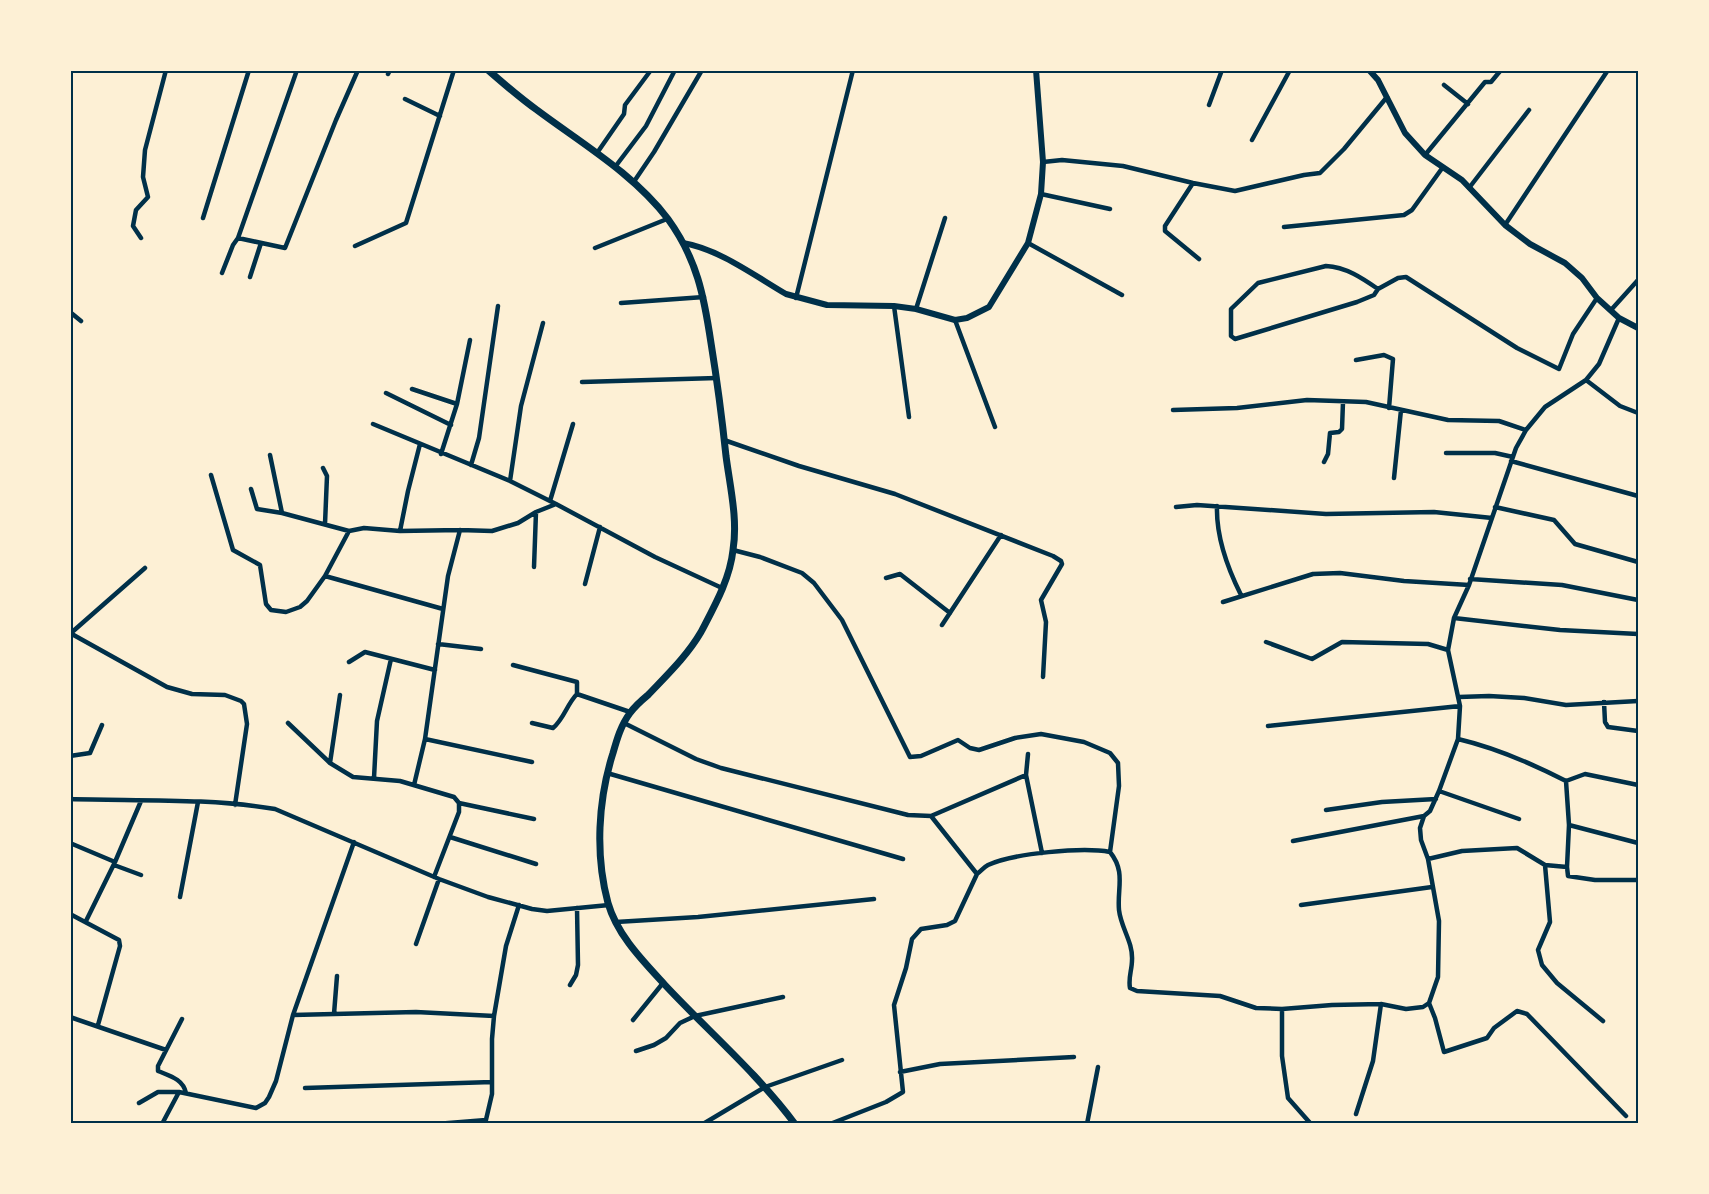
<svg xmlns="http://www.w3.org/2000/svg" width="1709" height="1194" viewBox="0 0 1709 1194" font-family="'Alegreya Sans',sans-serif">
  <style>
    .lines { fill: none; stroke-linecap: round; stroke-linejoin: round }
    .minor { stroke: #003049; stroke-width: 4.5 }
    .secondary { stroke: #003049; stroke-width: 6 }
    .primary { stroke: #003049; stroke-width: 7 }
    .neatline { fill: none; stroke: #003049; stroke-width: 2 }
  </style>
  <rect width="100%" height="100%" fill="#fdf0d5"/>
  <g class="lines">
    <path class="minor" d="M297,70L238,238L285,248L336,120L358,70
      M388,74L390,70
      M1444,85L1468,104
      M405,99L440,116
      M1209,105L1222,70
      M1252,140L1290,70
      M597,153L624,114L625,105L651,70
      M1425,155L1485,82H1491L1501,70
      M1043,162L1062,160L1123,166L1193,183L1235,191L1304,175L1320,173L1344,149L1387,97
      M615,167L646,126L675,70
      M633,183L654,152L702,70
      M1193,183L1165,226V231L1199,259
      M1469,188L1529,110
      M1041,194L1110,209
      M203,218L249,70
      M1505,225L1608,70
      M1284,227L1404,215L1412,210L1443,167
      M141,238L133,226L136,210L148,197L143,177L145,150L166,70
      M1028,243L1122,295
      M355,246L406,223L454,70
      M595,248L667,219
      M222,273L233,245L238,238
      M250,277L261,243
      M1378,289C1362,278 1346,267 1326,266L1258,283L1231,309V336L1235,339L1357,302L1374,295L1378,289L1398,278L1406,277L1517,348L1559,369L1573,334L1597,298
      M796,298L853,70
      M621,303L704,297
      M894,306L909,417
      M916,309L945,218
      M1611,310L1638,280
      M70,312L81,321
      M955,320L995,427
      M1356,360L1384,355L1393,359L1389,408
      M1586,380L1620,406L1638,413
      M582,382L717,378
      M412,389L457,404
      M386,393L451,425
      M1173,410L1237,408L1307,400L1366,402L1448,420L1499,421L1526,430
      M373,424L510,481L556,504L655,557L722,588
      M724,440L799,466L895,494L1053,556L1061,561L1062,564L1041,600L1046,622L1043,677
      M1446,453H1495L1513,457
      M441,454L457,404L470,340
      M270,455L282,513
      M1511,461L1638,496
      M1324,462L1328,454L1330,433L1339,432L1342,429L1343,402
      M471,465L479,438L498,306
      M323,468L327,476L325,524
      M211,475L233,550L260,565L266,604L271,610L286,612L300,607L307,601L325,576L349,531
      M1394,478L1401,410
      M510,481L521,406L543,323
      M251,489L257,509L282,513L349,531L364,528L400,531L460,530L492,531L518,523L536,512L556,504
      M550,501L573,424
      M1217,506C1216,536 1228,569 1241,595
      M1176,507L1197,505L1326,514L1434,512L1492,518
      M1495,507L1554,520L1575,544L1638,562
      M400,531L408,491L420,444
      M733,550L760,557L802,573L814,583L842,620L910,757L921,756L958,740L970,748L979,750L1015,738L1041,734L1084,742L1110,753L1118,763L1119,786L1110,852
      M534,567L536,512
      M325,576L443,609
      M886,578L900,574L950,613
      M1470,579L1562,585L1638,600
      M585,584L600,527
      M1223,602L1313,574L1340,573L1404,581L1469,585
      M1454,618L1560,630L1638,634
      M942,625L1001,535
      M70,633L167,687L192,694L225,695L241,701L244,704L247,724L235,805
      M71,633L145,568
      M1266,642L1312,659L1342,642L1428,644L1448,650
      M438,644L481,649
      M349,662L365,652L435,670
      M513,665L577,682V694L630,712
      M1459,697L1489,696L1524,698L1566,705L1638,701
      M1604,702L1605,722L1608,727L1638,731
      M288,723L330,763L353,777L400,781L454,797L459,803L534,819
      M532,723L553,728C564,719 567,704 577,694
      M624,723L696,759L721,768L908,815L931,816L977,874C981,871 984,867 988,865C1014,853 1083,847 1110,852C1126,872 1117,888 1119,910C1121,928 1133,942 1132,960C1132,970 1128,978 1130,988L1137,991L1220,996L1256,1008L1282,1009L1332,1005L1381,1004L1406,1009L1423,1007L1429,1003L1438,977L1439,921L1428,859L1421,840L1420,828L1424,816L1430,811L1439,791L1458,739L1460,706L1448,650L1454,618L1469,585L1516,448L1526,430L1545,407L1586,380L1599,364L1619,318
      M1268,726L1460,706
      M425,739L532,762
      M1028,754L1026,775L1042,853
      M70,756L90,753L102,725
      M330,763L340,695
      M607,773L903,859
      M374,778L377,721L391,659
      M1566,781L1585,774L1638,785
      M414,785L425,739L448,576L460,530
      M1439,791L1519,819
      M70,799C137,801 210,798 275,809L439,879L488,897L532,909L547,911L609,905
      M1326,810L1382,802L1436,799
      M931,816L1026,775
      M1569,825L1638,843
      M450,837L536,864
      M1293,841L1424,816
      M70,843L115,862
      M1428,859L1462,851L1517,848L1545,865L1567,867L1569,825L1566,781C1531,763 1496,748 1458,739
      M114,865L141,875
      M1545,865L1550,922L1538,950L1542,965L1557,983L1603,1021
      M1567,867L1568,876L1595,880H1638
      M434,877L459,812V803
      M180,897L198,802
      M1301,905L1432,887
      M70,914L119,940L120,946L98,1025
      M86,921L115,862L141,801
      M616,922L698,917L874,899
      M416,944L439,879
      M570,985L576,975L578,965L577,908
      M1429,1003L1435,1018L1444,1052L1487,1038L1494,1028L1517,1011L1527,1014L1626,1116
      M1282,1009V1056L1288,1098L1311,1124
      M334,1014L337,976
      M293,1015L416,1012L494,1016
      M70,1017L166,1050
      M182,1019L158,1066V1071C170,1076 183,1079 186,1093
      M633,1020L663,983
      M636,1051L654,1045L666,1038L680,1023L695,1016L783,997
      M900,1072L940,1064L1074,1057
      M305,1088L492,1082
      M139,1103L158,1092H179L256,1108L265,1103L269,1097L276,1081L293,1015L354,842
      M1356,1114L1373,1061L1381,1004
      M162,1124L179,1092
      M436,1124L486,1120
      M485,1124L492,1094V1039L494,1016L506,946L519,905
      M703,1124L765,1087L842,1060
      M830,1124L886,1102L903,1092L894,1005L906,968L912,939L921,929L947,925L955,921L977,874
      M1087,1124L1098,1067"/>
    <path class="secondary" d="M1369,70L1378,80L1405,133L1425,155L1462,180L1505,225L1530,244L1565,263L1582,278L1597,298L1619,318L1638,328
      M683,243C719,249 755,276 786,294L827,305L894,306L916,309L955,320L967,318L989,307L1028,243L1041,194L1043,162L1036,70"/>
    <path class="primary" d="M488,70C504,84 520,98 537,110C581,143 634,174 668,219C697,259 704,296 711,343C717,380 722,418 726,456C730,487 738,519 733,550C730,579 714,607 701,632C687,656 667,675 648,695C642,700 635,706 630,713C621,725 617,739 613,753C598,800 595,855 608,903C617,935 643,961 665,985C708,1031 757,1073 795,1124"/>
  </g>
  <rect width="1709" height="1194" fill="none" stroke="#fdf0d5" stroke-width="144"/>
  <rect x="72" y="72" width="1565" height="1050" class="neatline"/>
</svg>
